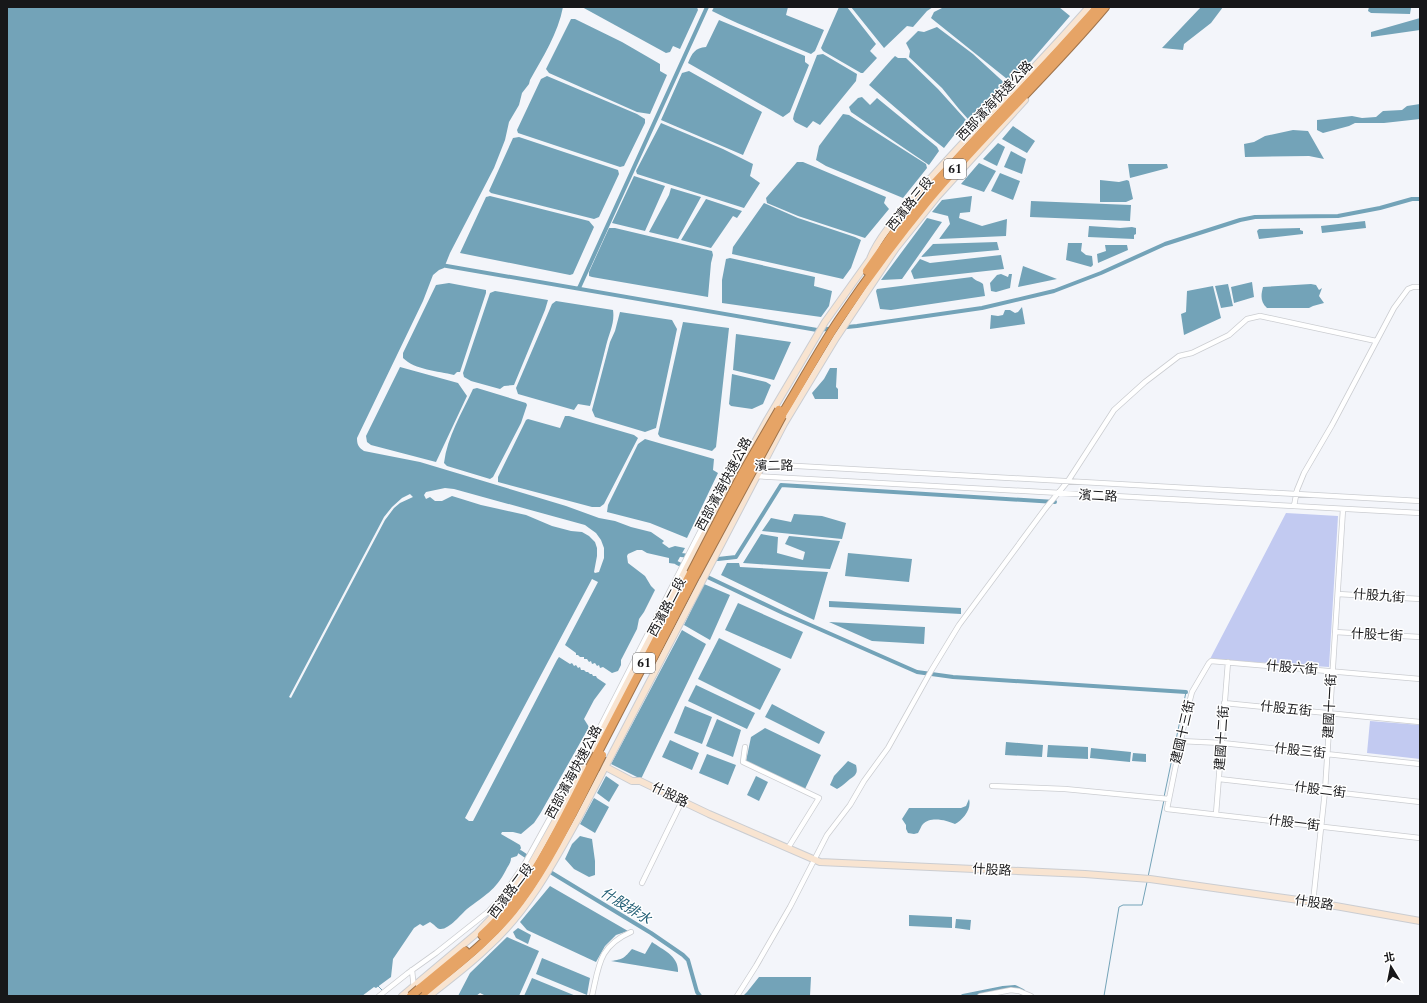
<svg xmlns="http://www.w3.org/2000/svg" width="1427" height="1003" viewBox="0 0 1427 1003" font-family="Spectral,'Noto Sans TC',serif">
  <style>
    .green { fill: #c2caf1 }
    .water { fill: #73a3b8 }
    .pier { fill: #f3f5fa }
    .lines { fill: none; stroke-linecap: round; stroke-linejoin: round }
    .stream { stroke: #73a3b8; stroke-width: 1 }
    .canal { stroke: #73a3b8; stroke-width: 4 }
    .street-casing { stroke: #cbcdd1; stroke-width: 6 }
    .secondary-casing { stroke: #cbcdd1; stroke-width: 8 }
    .highway-casing { stroke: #9e734b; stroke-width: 10 }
    .street { stroke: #fff; stroke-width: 4.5 }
    .secondary { stroke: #f8e4d1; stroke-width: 6 }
    .highway { stroke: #e6a466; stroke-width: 8 }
    .highway-bridge-casing { stroke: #9e734b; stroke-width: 10; stroke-linecap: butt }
    .highway-bridge { stroke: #e6a466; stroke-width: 8 }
    .labels { text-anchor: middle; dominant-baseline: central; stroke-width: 3; stroke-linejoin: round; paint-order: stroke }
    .shield { fill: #fff; stroke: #5d5d5e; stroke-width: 1 }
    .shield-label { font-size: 12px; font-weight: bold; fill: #171719 }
    .street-label { font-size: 13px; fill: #171719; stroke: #fff }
    .water-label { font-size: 14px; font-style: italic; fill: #1e5b72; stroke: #fff }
  </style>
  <rect width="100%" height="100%" fill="#f3f5fa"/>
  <path class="green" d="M1286,513L1338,516L1329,667L1210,659Z
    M1370,721L1420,725V759L1367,753Z"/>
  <path class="water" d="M7,7H563C558,33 543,57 530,80L529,84L522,93L519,105L509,122L505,140L494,168L450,253L444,268L439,270L433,275L423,301L357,438C357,444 358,447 364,451L420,462L566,506L599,518L615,521L631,527L651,532L664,541L662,543L669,548L675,546L685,548L676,564L669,563V558L647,553L642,550H637L628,554L627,556L628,563L645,576L651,586L655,590L644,612L639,619L637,629L621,660V665L618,671L612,673L603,667L600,668L599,665L597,666L595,663L592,664L591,661L589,662L587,659H584V657H580L578,655H576V653L565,645L598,582L592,579L465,818L469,821H473L557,660L559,657L570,664L572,663L574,666L576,665L578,668L580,667L581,670H584L586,672H588L590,674H592L593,676H596L597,678L606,684L594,700L584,719L589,727L540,814L534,823L521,834L513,832H502L501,834L520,845L521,848L517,856L511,858C511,863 508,866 506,870C495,891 485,895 467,909C461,914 449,930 440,929C437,929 434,924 430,922L423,926L420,924L414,928L393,959L391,977L376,988L374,987L362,996H7Z
    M582,7H697L698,10L680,49L673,46L670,52L666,53Z
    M714,7H788L786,15L824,30L815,51L811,54C778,40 744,27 712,11Z
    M839,7H847L876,44L870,51L877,58L863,73H861L823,51L821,48Z
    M851,7H933L927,11L913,27L907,26L884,48Z
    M944,7H1059L1070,16L1012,83L931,18L934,12Z
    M1201,7H1223L1211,23L1184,44L1183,50L1162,48Z
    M1369,7L1411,8L1410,14L1371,13L1368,11Z
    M1420,18V30L1371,37V32Z
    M571,19H575L622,42L660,64V71L667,75L650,114L637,112L549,73L546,69Z
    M719,20L805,56V62L809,65L790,112L783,117L688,63C692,53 695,48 706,47Z
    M937,27L973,54L1009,87L979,119L974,116L968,119L959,109L942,88L909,57L910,51L906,43L918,31L924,32Z
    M823,54L857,74L856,81L820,125L813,121L807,128L795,122L793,119L794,114L817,55Z
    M895,56L898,58H906L938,89L966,120L944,148L926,134L869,85L892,59Z
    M689,71L762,112L743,155L661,120L682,73Z
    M547,76L637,114L645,119V123L624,166L620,167L518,133L517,130L541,79Z
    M862,97L870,105L877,98L937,147L939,151L929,165L851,112L849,107L858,98Z
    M1420,104V119L1384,123H1355L1349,126L1323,133L1317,130V120L1352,116L1362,118L1376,117L1383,111L1402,110L1407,106Z
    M843,114L849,115L926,164L927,168L903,198L826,166L816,160L819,146Z
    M661,123L723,149L753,164L750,176L760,183L744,208L637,174L636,171Z
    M1013,126L1035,141L1027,153L1002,139Z
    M1293,130L1308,131L1324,159L1309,156L1245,157L1244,144L1254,142L1265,136Z
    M519,137L618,170L619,174L599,217L594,219L491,193L489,191L513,138Z
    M998,143L1005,147L997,166L983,159Z
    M1011,151L1026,159L1022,174L1004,167Z
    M797,162H803L886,197L884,203L889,209L865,238L798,216L767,203L766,198Z
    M979,163L996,171L984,192L961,184Z
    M1128,164H1167L1168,168L1130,178Z
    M1000,173L1020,181L1013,200L991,191Z
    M634,176L665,186L645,231L612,223Z
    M1100,180L1119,182L1127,180L1129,181L1133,199L1126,202H1100Z
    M671,188L701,197L678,239L649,232L669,195Z
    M490,196L589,221L594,227L573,274L570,275L460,253L486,197Z
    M972,196L970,212L960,213L959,218L982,226L1007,219L1006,236L939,239L950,224L948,216L932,212L942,200Z
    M706,199L742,211L737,218L733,216L711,248L681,240Z
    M1031,201L1131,205L1130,221L1030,217Z
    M764,203L798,218L855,237L861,240L851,268L843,279L732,254L733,247Z
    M927,218L942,222L902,279L881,280Z
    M1365,221L1366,228L1322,233L1321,226Z
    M1089,226L1120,228L1132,227L1136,228V234L1134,235V239L1088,237Z
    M609,228H615L712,251L713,255L711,263L708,297L592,277L589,276V272Z
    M1300,228V230L1303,231V234L1259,239L1257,231L1259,229Z
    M997,242L999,250L921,257L933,244Z
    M1068,243H1082L1081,251L1086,255L1092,256L1093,265L1091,267L1066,260Z
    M1105,245H1127L1128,250L1098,263L1097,254L1106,251Z
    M1001,255L1004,269L914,279L911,271L920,259L930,263Z
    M730,258L815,277L814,286L832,291L829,306L821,317L722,303V280L726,259Z
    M1023,266L1057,279L1018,287Z
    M1001,274L1008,277L1009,274H1012L1010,288L996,292L991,291L990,283L997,275Z
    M972,277C975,281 980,281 983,284L985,296L891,310L880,309L876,291L877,289Z
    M1252,282L1254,297L1234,303L1231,287Z
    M449,283L486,290V293L460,372H457L454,375C438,371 415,370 403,358V353L436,285Z
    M1228,284L1233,306L1221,308L1215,286Z
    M1311,284L1316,285L1319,290L1322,288L1319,296L1324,303L1313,306L1309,308H1267C1260,302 1261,295 1263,287Z
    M1213,286L1221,318L1184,335L1181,314L1186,312L1187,291Z
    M495,291L548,300L545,310L514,385L504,386L500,389L471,381L464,377L463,373L490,293Z
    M556,301L613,310C615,323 609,333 606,346C601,366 596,386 590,406L578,404L574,410L518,394L516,388L552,304Z
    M1022,307L1025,324L990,329L991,315L998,316L1003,315L1005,310H1010L1015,313L1018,312Z
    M620,312L672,320L677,329L656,428L645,432L595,417L592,410L610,342L615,331Z
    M683,322L729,328L716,447L712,451L660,437L658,434Z
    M736,334L791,342L774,380L733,370Z
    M400,367L458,383L467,396L436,462L371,445L367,442L366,436Z
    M830,368H837L836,387L838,389V399H815L812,393L824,379Z
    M732,374L766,382L771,385L763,404L752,409L731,406L729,404Z
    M477,388L526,403L527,405L521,423L493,477L490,479L447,466L444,463C447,437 462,413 473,389Z
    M565,416H569L634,435L638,438L604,504L600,507H592L498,482V477L526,420L528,419L560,428Z
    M645,439L714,459L713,470L718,473L687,538L650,523L607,512L608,505L638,444Z
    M794,514L822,516L846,523L842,539L762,531L771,518L791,522Z
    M761,534L778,537L777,553L803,560L805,552L785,544L789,536L840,541L830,569L743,563Z
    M848,553L912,559L909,582L845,576Z
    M727,563H739L740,567L828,572L814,620L721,575Z
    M704,584L730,595L710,640L684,625Z
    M829,601L961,608V614L829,607Z
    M738,603L803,632L791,659L725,630Z
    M829,622L925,627L924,644L872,641Z
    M682,630L706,644L641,779L611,764Z
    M719,638L781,669L760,710L698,679Z
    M696,685L755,713L747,729L688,701Z
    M772,704L825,732L819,744L765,717Z
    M685,706L712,717L702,744L674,733Z
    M717,719L741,730L733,757L706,746Z
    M765,728L821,755L805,789L746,761L751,737Z
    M670,740L699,753L692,770L662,757Z
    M1006,742L1043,745L1042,757L1005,755Z
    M1048,745L1088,747V759L1047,757Z
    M1091,748L1131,752L1130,762L1090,758Z
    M1133,753L1146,754V762L1132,761Z
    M707,754L736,765L728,785L699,773Z
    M848,761L856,765C858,773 856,775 850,779C846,782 843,786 837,789L830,785L834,776Z
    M606,776L619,785L609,802L597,793Z
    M756,776L768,782L759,801L747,795Z
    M594,798L609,807L595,833L580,824Z
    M969,799C972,809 963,820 955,824C947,820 930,816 923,824C921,826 920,830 918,833L914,834L908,833L906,829V825L902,819L909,808H961L966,806Z
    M580,836L592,839L595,861V875L589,877L574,869L565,859L572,844Z
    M550,886L628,931L616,935L605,946L596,962L527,930L520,922Z
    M909,915L952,917V928L909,926Z
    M956,919L971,920L970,930L955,928Z
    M518,928L531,935L528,944L516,938L513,932Z
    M507,937L539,951L519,996H486L480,993L476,996H458L470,973Z
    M652,942C663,950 679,956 678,972L611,961C624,959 624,958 632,949L645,954Z
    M542,958L590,978L587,995L536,974Z
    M759,977H811L810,996H743L747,992Z
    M532,978L576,996H524Z"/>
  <path class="pier" d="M445,488L454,489L585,525L589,528L596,533L601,540L604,548V558L599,572L595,573L594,572L597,556V548L595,542L589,536L582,532L571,531L552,526L526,515L481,505L452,496L442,501H435L430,497L426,499L424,495L426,492Z
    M410,494L413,497L400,503L394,508L385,520L291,698L289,697L384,517L392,507L402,498Z"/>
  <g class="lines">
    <path class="stream" d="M1164,797L1186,692
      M1148,877L1164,800
      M378,986L382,990
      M1104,996L1119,907L1123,905H1142L1147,882"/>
    <path class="canal" d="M441,265L817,330L857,326L982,308L1054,291L1101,273L1165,244L1240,220L1255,217L1338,216L1380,208L1412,199H1420
      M579,288L707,7
      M681,555L690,556
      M704,558L718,559L736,557L781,485L1055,502
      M677,563L685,567
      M697,572L783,613L917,672L953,677L1186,692
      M520,852L535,862
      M547,870L651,933L683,955L688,960L697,992L700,996
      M963,996L1003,988L1015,987L1023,991"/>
    <defs>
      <path id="street" d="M761,464L1420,501
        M755,476L1420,513
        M1294,506L1297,490L1304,473L1332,425L1394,308L1408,289L1413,287H1420
        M1338,594L1420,599
        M1335,632L1420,637
        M1420,679L1211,661L1209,663L1192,692L1186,715L1167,809L1420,838
        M1224,703L1420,722
        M1180,741L1222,743L1420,764
        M745,747L743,762L819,798L788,848
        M1219,779L1420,802
        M992,786L1065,789L1169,799
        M1216,814L1228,662
        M642,883L682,801
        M1313,902L1325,791L1343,509
        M412,970L414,989
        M379,996L408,973L436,953L489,911L504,894L524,865L597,733L723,487L737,471
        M592,996C599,965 599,946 631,932
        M737,996L756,966L790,907L827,835L850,805L864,781L888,748L931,671L959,625L1045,509L1068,481L1114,410L1145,382L1179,356L1192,353L1229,335L1247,319L1260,316L1376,341
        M980,996L1011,990L1019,991L1031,996"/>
      <path id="secondary" d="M602,765L632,781H640L709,814L820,862L1085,874L1150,879L1313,902L1420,921
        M402,996L477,933L498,911L529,868L562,809L699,544L767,420L825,322L870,259C878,236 906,207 922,188C976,126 1035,69 1089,7
        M429,996C449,980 470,965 488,947C528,911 553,864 579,817L784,424L836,338L896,248L937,197L1025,100"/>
      <path id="highway" d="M867,271L907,214L932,186L1058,51L1097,8
        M783,413C802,382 819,350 839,320C866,280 895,241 926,203C982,135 1048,75 1105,7
        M649,666L696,575
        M597,754L691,573
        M482,935C532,890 560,825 590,767
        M419,989L465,951
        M420,996C454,967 493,939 520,902C550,861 572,815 595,769"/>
    </defs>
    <use href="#street" class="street-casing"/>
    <use href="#secondary" class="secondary-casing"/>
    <use href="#highway" class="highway-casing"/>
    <use href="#street" class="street"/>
    <use href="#secondary" class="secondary"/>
    <use href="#highway" class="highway"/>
    <defs>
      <path id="highway-bridge" d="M691,573L742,474L779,410
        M696,575L782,416
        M590,767L597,754
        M595,769L602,755
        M411,996L419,989"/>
    </defs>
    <use href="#highway-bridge" class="highway-bridge-casing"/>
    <use href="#highway-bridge" class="highway-bridge"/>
  </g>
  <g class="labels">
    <g class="shield">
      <rect x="944" y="159" width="22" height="20" rx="3"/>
      <rect x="633" y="653" width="22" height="20" rx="3"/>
    </g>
    <g class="shield-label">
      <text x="955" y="169">61</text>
      <text x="644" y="663">61</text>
    </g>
    <g class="street-label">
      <text transform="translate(995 101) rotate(-47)">西部濱海快速公路</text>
      <text transform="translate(910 204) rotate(-51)">西濱路三段</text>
      <text transform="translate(774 466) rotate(-1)">濱二路</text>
      <text transform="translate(724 484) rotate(-62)">西部濱海快速公路</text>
      <text transform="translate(1098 496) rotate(3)">濱二路</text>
      <text transform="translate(1379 596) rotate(4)">什股九街</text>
      <text transform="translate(667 607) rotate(-62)">西濱路二段</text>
      <text transform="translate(1377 635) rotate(3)">什股七街</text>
      <text transform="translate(1292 668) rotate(5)">什股六街</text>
      <text transform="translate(1330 706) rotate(-87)">建國十一街</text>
      <text transform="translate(1286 709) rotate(6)">什股五街</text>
      <text transform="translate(1183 732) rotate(-77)">建國十三街</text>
      <text transform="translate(1222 738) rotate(-86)">建國十二街</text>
      <text transform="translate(1300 751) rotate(6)">什股三街</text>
      <text transform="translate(574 772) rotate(-62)">西部濱海快速公路</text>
      <text transform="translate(1320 790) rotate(7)">什股二街</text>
      <text transform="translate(670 795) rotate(26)">什股路</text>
      <text transform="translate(1294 823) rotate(7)">什股一街</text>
      <text transform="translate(992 870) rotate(3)">什股路</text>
      <text transform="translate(511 891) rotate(-53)">西濱路二段</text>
      <text transform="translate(1314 903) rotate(8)">什股路</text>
    </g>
    <g class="water-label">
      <text transform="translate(626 906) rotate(32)">什股排水</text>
    </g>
  </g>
  <rect width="1427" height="1003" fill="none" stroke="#171719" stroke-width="16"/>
  <g transform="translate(1391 967) rotate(350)" stroke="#ffffff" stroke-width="3" paint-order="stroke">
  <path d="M0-3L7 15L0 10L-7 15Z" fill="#171719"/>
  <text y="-6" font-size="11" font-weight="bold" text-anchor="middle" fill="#171719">北</text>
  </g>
</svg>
